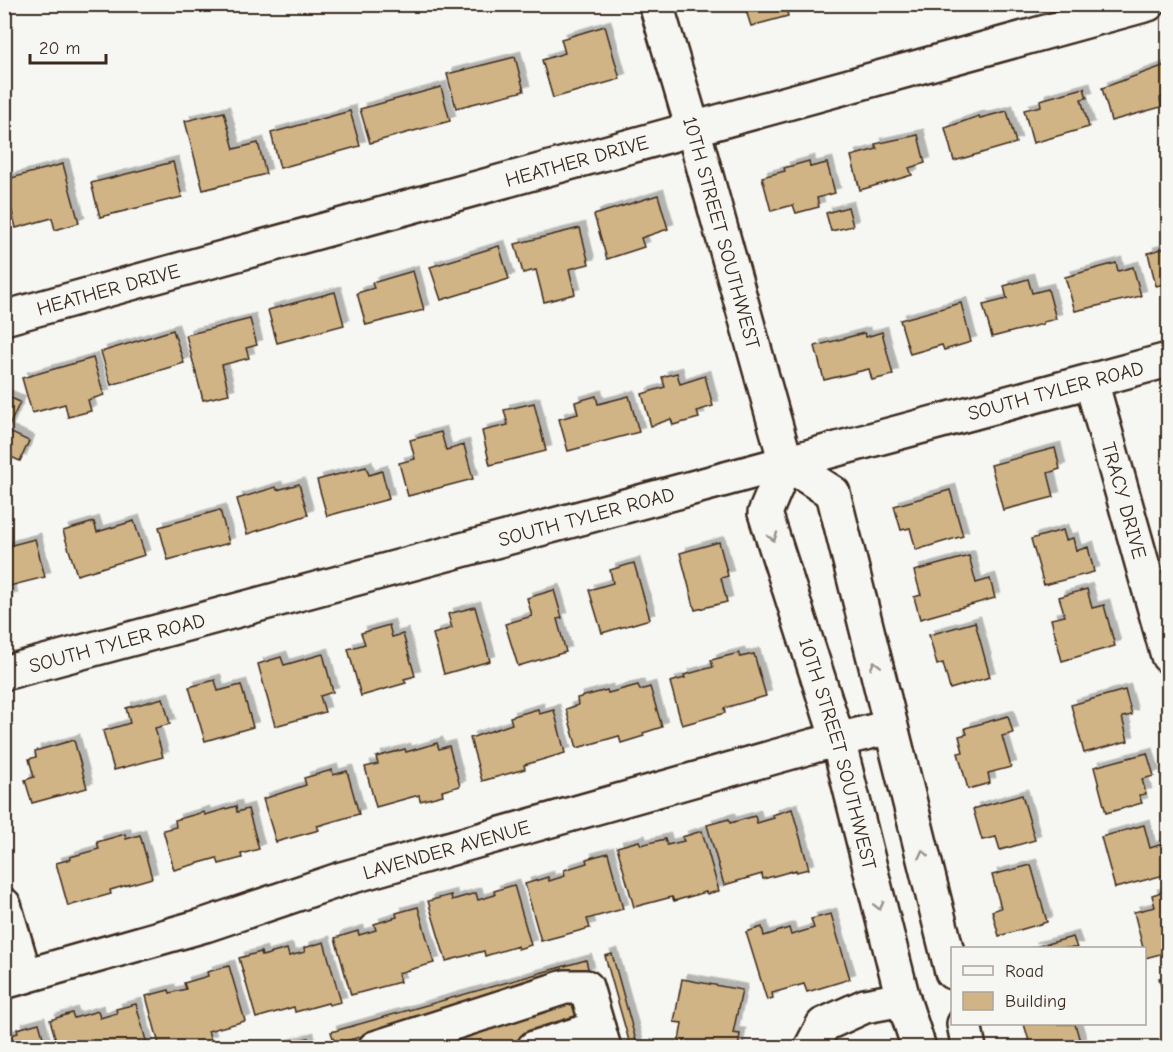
<svg xmlns="http://www.w3.org/2000/svg" width="1173" height="1052" viewBox="0 0 1173 1052" font-family="'Comic Neue',sans-serif">
  <style>
    .building { fill: #d1b486; stroke: #3b2a1e; stroke-width: 1.5; filter: url(#shadow) }
    .lines { fill: none; stroke-linecap: round; stroke-linejoin: round }
    .minor-casing { stroke: #3b2a1e; stroke-width: 38 }
    .minor { stroke: #f6f6f2; stroke-width: 33 }
    .oneway { stroke: #989088 }
    .labels { text-anchor: middle; dominant-baseline: central; stroke-width: 6; stroke-linejoin: round; paint-order: stroke }
    .street-label { font-size: 20px; fill: #3b2a1e; stroke: #f6f6f2 }
  </style>
  <defs>
    <filter id="shadow"><feDropShadow dx="5.5" dy="-5.5" stdDeviation="0" flood-color="#0004"/></filter>
  </defs>
  <rect width="100%" height="100%" fill="#f6f6f2"/>
  <filter id="ink" filterUnits="userSpaceOnUse"><feTurbulence type="fractalNoise" baseFrequency=".0167" numOctaves="2"/><feDisplacementMap in="SourceGraphic" scale="12" xChannelSelector="R" yChannelSelector="G"/><feConvolveMatrix kernelMatrix="1 2 1 2 8 2 1 2 1" color-interpolation-filters="sRGB"/></filter>
  <g filter="url(#ink)">
    <path class="building" d="M744,4H785L788,16L751,26Z
      M605,26L620,79L553,98L542,60L565,53L561,39Z
      M515,57L524,91L456,108L447,74Z
      M1168,64V96L1160,98L1161,107L1111,121L1102,88Z
      M441,87L450,121L370,143L360,109Z
      M1084,88L1087,98L1081,99L1089,127L1033,143L1024,110L1041,106L1040,100Z
      M350,111L360,146L280,168L271,133Z
      M1007,111L1016,143L954,161L945,128L979,116L980,118Z
      M224,112L234,149L258,143L266,174L203,190L185,121Z
      M918,135L925,163L909,168L912,175L860,190L851,156L877,149L875,144Z
      M809,161L810,167L827,163L835,193L817,198L819,207L796,213L793,205L771,211L762,177L785,171L784,168Z
      M173,162L182,197L100,217L91,183Z
      M63,164L79,223L55,230L52,218L16,228L4,180Z
      M658,195L668,229L641,238L644,247L607,259L594,215Z
      M848,207L853,226L831,231L826,213Z
      M580,228L589,264L569,269L575,294L544,302L536,270L523,273L515,244Z
      M499,246L509,279L441,300L430,267Z
      M1168,247V283L1156,286L1148,253Z
      M1116,263L1118,271L1133,267L1141,296L1075,311L1065,277Z
      M413,271L424,310L366,325L357,293L374,288L372,283Z
      M1028,279L1032,293L1048,289L1056,319L1043,322V324L992,337L983,305L1007,299L1004,286Z
      M335,292L344,325L277,343L268,310Z
      M961,303L971,342L944,350L942,345L910,354L900,320Z
      M250,319L257,345L246,348L249,358L222,365L229,394L203,400L186,335Z
      M173,330L184,363L111,385L101,352Z
      M882,332L893,375L872,380L869,369L824,380L815,346L864,333L866,337Z
      M93,358L104,395L88,400L91,411L68,417L65,404L32,413L22,378Z
      M677,373L680,384L705,376L713,406L697,411L699,418L673,425L671,419L651,426L642,394L665,387L662,377Z
      M4,395L20,402L7,431L29,441L20,461L4,454Z
      M596,396L598,404L629,396L639,432L568,451L559,419L578,414L575,402Z
      M534,403L546,451L490,465L482,431L508,425L504,410Z
      M441,432L446,450L464,445L473,479L408,496L399,463L415,459L410,440Z
      M1055,448L1060,469L1048,473L1054,497L1003,510L991,465Z
      M366,467L369,475L382,471L389,499L327,516L317,480Z
      M299,484L308,515L247,534L237,499L276,487L277,490Z
      M950,490L963,536L916,550L910,528L901,530L894,506Z
      M220,510L229,543L168,560L159,527Z
      M134,521L145,555L77,575L63,531L94,522L97,532Z
      M1063,530L1066,540L1073,538L1076,551L1088,547L1094,572L1044,585L1031,539Z
      M35,539L45,577L9,586L12,598L4,600V547Z
      M719,542L728,576L721,578L727,602L695,610L680,553Z
      M969,556L976,583L990,579L995,598L920,619L914,597L921,595L914,571Z
      M634,563L650,619L602,633L589,590L613,583L610,570Z
      M1087,589L1092,608L1104,605L1115,646L1062,661L1051,619L1065,616L1059,597Z
      M554,590L562,618L557,619L566,652L518,666L505,624L532,616L527,598Z
      M475,607L490,661L444,674L433,634L452,628L448,614Z
      M975,622L990,677L950,689L943,663L937,665L929,635Z
      M389,625L392,637L403,634L415,676L404,679L406,683L361,696L348,649L365,644L361,633Z
      M739,653L740,657L754,654L766,696L724,708L725,713L682,725L670,682L685,678L684,675L713,667L711,660Z
      M323,654L333,692L320,696L325,712L275,726L258,664L281,657L284,665Z
      M215,680L218,691L241,685L253,727L205,741L189,687Z
      M638,685L640,690L650,687L662,727L643,733L644,736L621,743L619,736L577,748L566,709L578,705L577,698L607,690L608,693Z
      M1125,690L1132,715L1122,717L1128,741L1084,753L1071,705Z
      M163,698L170,724L155,728L163,757L114,770L103,731L130,723L126,708Z
      M538,709L539,714L554,710L565,753L524,765L525,769L482,781L470,738L512,724L510,717Z
      M1008,716L1013,733L1002,736L1011,767L988,773L990,783L968,789L958,753L963,752L959,736L967,734L965,728Z
      M74,740L87,788L32,803L25,780L34,777L29,759L36,757L35,751Z
      M437,743L439,749L449,746L460,786L442,791L443,795L420,801L419,795L376,807L365,767L378,764L376,757L405,749L406,752Z
      M1147,753L1154,776L1142,779L1146,794L1139,795L1142,803L1106,813L1094,767Z
      M332,770L333,775L347,771L359,814L317,826L319,830L276,842L263,799L306,785L304,778Z
      M1022,795L1035,840L1000,850L996,837L982,840L973,809Z
      M236,806L237,812L248,809L259,849L241,854L242,858L219,864L217,858L174,870L163,830L176,827L175,820L204,812L205,815Z
      M792,809L809,869L796,872V870L763,879L762,874L724,885L707,825L729,819L730,823L755,816L757,823L774,818L772,815Z
      M1144,825L1150,848L1168,842V874L1115,888L1101,837Z
      M702,831L719,891L707,894L706,892L674,901L672,897L634,907L617,847L639,841L641,845L665,839L667,845L684,841L682,837Z
      M125,834L126,839L140,835L152,878L110,890L111,894L68,906L56,863L71,859L70,857L99,849L97,842Z
      M608,853L623,909L587,919L590,928L541,941L525,884L548,877L549,881L565,876L564,870L587,863L586,859Z
      M1031,865L1047,922L999,936L992,911L1001,908L992,875Z
      M514,885L531,945L518,949V946L485,956L484,951L446,961L428,901L451,895L452,900L476,893L478,900L495,895L494,891Z
      M1168,890V952L1145,958L1144,948H1143L1134,912L1155,907L1152,895Z
      M418,907L434,963L398,973L400,982L351,995L335,938L358,931L359,935L376,930L374,924L397,917L396,913Z
      M831,914L850,979L807,992L804,984L772,993L773,998L767,1000L746,932L762,927L764,936L789,928L791,935L814,928L811,919Z
      M1073,937L1077,948H1031Z
      M324,942L341,1002L329,1005L328,1003L295,1012L294,1007L256,1018L239,958L261,952L262,956L287,949L289,956L305,952L304,948Z
      M612,954L638,1048H631L605,956Z
      M586,960L589,972L335,1044L331,1032Z
      M229,966L245,1021L208,1031L211,1040L184,1048H160L146,996L169,990L170,993L186,989L184,983L208,976L207,972Z
      M1168,976V1014L1159,978Z
      M682,979L742,990L733,1033L740,1034L738,1048H672L673,1046L678,1047L682,1023L674,1022Z
      M575,1002L581,1023L496,1048H413Z
      M136,1004L148,1048H58L50,1020L72,1013L74,1018L98,1011L100,1018L117,1013L116,1009Z
      M39,1023L46,1048H4V1037L18,1033L17,1029Z
      M1024,1024H1075L1082,1048H1031Z
      M308,1038L310,1048H274Z"/>
    <g class="lines">
      <defs>
        <g id="minor">
          <path id="s1" d="M656,4L693,129L786,463L765,513L838,740L903,999L919,1048"/>
          <path id="s2" d="M4,318L1148,4"/>
          <path id="s3" d="M1091,381L1168,656"/>
          <path d="M786,463L833,493L952,972"/>
          <path id="s4" d="M4,673L1168,360"/>
          <path d="M4,905L25,976"/>
          <path id="s5" d="M4,982L205,925L342,879L813,746L890,727"/>
          <path d="M964,1024L969,1048"/>
          <path d="M375,1048L565,987H586L604,1048"/>
          <path d="M534,1048L598,1028"/>
          <path d="M811,1048L823,1025L865,1006L903,999"/>
        </g>
      </defs>
      <use href="#minor" class="minor-casing"/>
      <use href="#minor" class="minor"/>
    </g>
    <defs><path id="oneway-chevron" d="M-2-3.5L2.5 0L-2 3.5" fill="none" stroke-width="1.6" stroke-linecap="round" stroke-linejoin="round" transform="scale(1.5)"/></defs>
    <g class="oneway">
      <use href="#oneway-chevron" transform="translate(773 537) rotate(72)"/>
      <use href="#oneway-chevron" transform="translate(875 665) rotate(-104)"/>
      <use href="#oneway-chevron" transform="translate(923 854) rotate(-104)"/>
      <use href="#oneway-chevron" transform="translate(879 906) rotate(76)"/>
    </g>
  </g>
  <g class="labels">
    <g class="street-label">
      <text stroke="none"><textPath href="#s2" startOffset="594">HEATHER DRIVE</textPath></text>
      <text stroke="none"><textPath href="#s1" startOffset="238">10TH STREET SOUTHWEST</textPath></text>
      <text stroke="none"><textPath href="#s2" startOffset="108">HEATHER DRIVE</textPath></text>
      <text stroke="none"><textPath href="#s4" startOffset="1089">SOUTH TYLER ROAD</textPath></text>
      <text stroke="none"><textPath href="#s3" startOffset="124">TRACY DRIVE</textPath></text>
      <text stroke="none"><textPath href="#s4" startOffset="603">SOUTH TYLER ROAD</textPath></text>
      <text stroke="none"><textPath href="#s4" startOffset="117">SOUTH TYLER ROAD</textPath></text>
      <text stroke="none"><textPath href="#s1" startOffset="783">10TH STREET SOUTHWEST</textPath></text>
      <text stroke="none"><textPath href="#s5" startOffset="462">LAVENDER AVENUE</textPath></text>
    </g>
  </g>
  <rect width="1173" height="1052" fill="none" stroke="#f6f6f2" stroke-width="24"/>
  <rect x="12" y="12" width="1149" height="1028" fill="none" stroke="#3b2a1e" stroke-width="2" filter="url(#ink)"/>
  <rect x="951" y="947" width="195" height="78" fill="#f6f6f2" stroke="#aba49d" stroke-width="1.5"/>
  <rect x="963" y="966" width="30" height="9" fill="#f6f6f2" stroke="#aba49d" stroke-width="1.5"/>
  <text x="1005" y="977" font-size="18" fill="#3b2a1e">Road</text>
  <rect x="963" y="992" width="30" height="18" fill="#d1b486" stroke="#aba49d" stroke-width="1.5"/>
  <text x="1005" y="1007" font-size="18" fill="#3b2a1e">Building</text>
  <path d="M30 54v9h76v-9" fill="none" stroke="#3b2a1e" stroke-width="3"/>
  <text x="39" y="54" font-size="18" fill="#3b2a1e" stroke="#f6f6f2" stroke-width="4.5" paint-order="stroke">20 m</text>
</svg>
